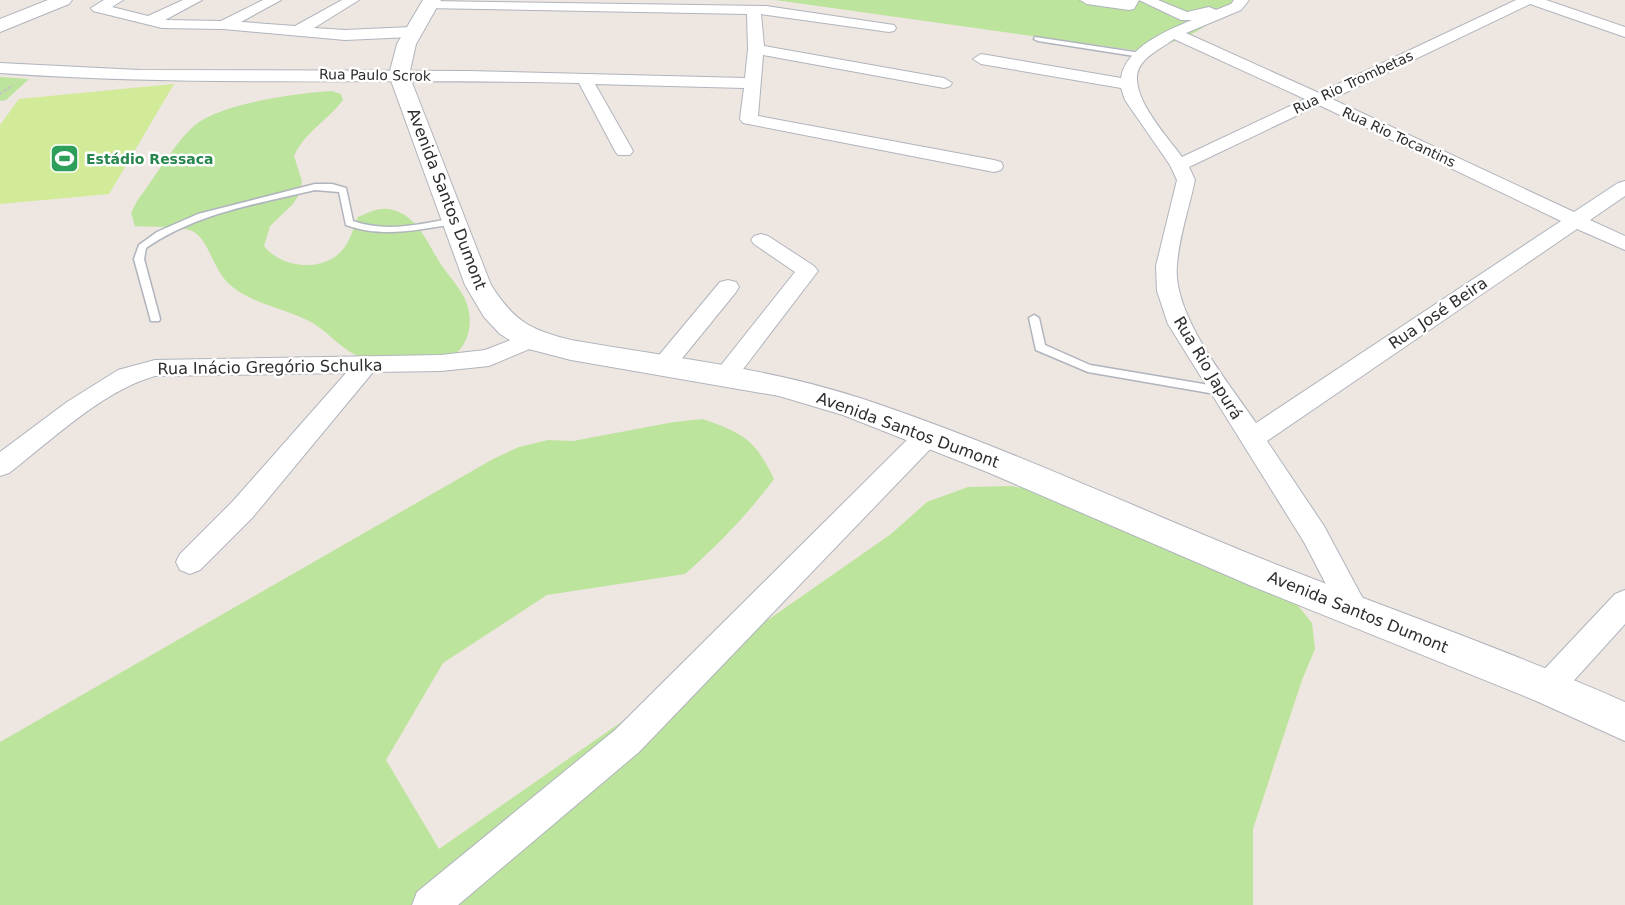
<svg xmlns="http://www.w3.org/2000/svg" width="1625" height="905" viewBox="0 0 1625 905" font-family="'DejaVu Sans',sans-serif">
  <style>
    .green { fill: #bde49d }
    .pitch { fill: #d1eb99 }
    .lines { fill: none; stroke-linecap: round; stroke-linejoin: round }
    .service-casing { stroke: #b0b4bd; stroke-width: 3 }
    .minor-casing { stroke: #b0b4bd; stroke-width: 2 }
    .tertiary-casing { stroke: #b0b4bd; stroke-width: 2 }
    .path { stroke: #c4c4c4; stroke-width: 2; stroke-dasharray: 3 2; stroke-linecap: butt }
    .service { fill: #fff; fill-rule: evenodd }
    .minor { fill: #fff; fill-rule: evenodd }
    .tertiary { fill: #fff; fill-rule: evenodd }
    .labels { text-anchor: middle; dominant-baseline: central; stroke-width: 5; stroke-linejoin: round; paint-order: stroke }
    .far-street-label { font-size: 14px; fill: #2d2d2d; stroke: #fff }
    .far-leisure-label { font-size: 14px; font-weight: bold; fill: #27864d; stroke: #fff; text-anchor: start }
    .street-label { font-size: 16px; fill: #2d2d2d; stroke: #fff }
  </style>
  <rect width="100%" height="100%" fill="#eee6e0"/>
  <path class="green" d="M775,0H1234C1208,31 1173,47 1133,50Z
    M0,77L29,79L6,100L0,101Z
    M332,91L341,94L343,100C327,121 305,132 294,156L302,181L300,193L293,204L270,226L264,246C282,269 325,273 344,248C350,240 354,227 358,217C370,212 380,206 393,210C419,217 428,245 442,266C448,275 456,283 461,292C478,317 470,354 440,362C433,365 371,361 363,358C342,351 329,332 311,322C285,308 251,304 229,284C213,269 209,241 194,232C182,225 150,228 135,226L131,213L137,201C154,179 175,142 195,125C222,103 297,93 332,91Z
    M703,419C744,434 754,438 774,479C749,513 717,546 685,574L547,595L443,663L386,760L439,849L891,534L927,502L968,487L1011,486L1092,500L1290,596L1312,623L1315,649L1302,680L1253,829V905H0V742L493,459L519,447L548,440L573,441L674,422Z"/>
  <path class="pitch" d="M174,84L109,194L0,204V125L19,99Z"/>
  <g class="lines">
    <defs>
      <path id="service" d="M1035,37L1141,53L1145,55L1141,57L1038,41L1034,39Z
        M315,184H332L346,188L353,221C386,233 421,224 454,218L459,221L454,224C417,230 382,238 346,225L339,192L315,190C256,204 197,213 146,248L144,259L160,319L159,321H151L134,259L139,245L157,232L198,214Z
        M1034,315L1039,318L1045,345L1090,365L1221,387L1227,391L1221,395L1088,372L1036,350L1029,318Z"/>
      <path id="minor" d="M104,0H123L112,7L148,16L183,0H202L165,20L221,21L263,0H281L241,22L295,26L342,0H359L314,28L345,30L411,27L419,32L411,37L345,40L223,29L162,28L93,11L91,8Z
        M1080,0H1158L1187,12L1209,7L1216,10L1231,4L1234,0H1249L1241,10L1186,33L1319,93L1516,0H1546L1625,27V37L1530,4L1332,99L1574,212L1618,183L1625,181V196L1590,220L1625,236V250L1577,229L1267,441L1324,526L1369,610L1364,619L1354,623L1344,619L1304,542L1168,324L1157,291L1156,266L1177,180L1170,165L1125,100L1121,88L981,64L973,59L981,54L1121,78C1126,47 1166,31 1192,20H1181L1139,0L1134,9L1129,10L1087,4ZM1174,39L1305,99L1182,157C1167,136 1119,86 1144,61C1152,52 1165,46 1174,39ZM1319,105L1561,221L1256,423C1229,383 1172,315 1177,265C1179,237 1189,208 1195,180L1189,167Z
        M429,1L766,6L894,25L896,28L894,31L889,32L761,14L764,46L944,78L952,83L950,86L944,88L763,55L758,116L994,160L1001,162L1003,166L1001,170L994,172L743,123L740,119L744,88L595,84L633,151L630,155H618L615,151L579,83C386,78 192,87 0,73V63L139,70L468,71L745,78L748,49L747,14L424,8L422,5Z
        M761,234L768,236L814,266L818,271L734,381L726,383L718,381L714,375L718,369L795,272L754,244L751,240L754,236Z
        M728,280L736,282L739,287L736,292L671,372L663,374L655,372L651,366L655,360L720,282Z
        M531,332L539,335L542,340L539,345L489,366L441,371L373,372L253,517L200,570L190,574L180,570L176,562L180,554L233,501L346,373L155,376C102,391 52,440 9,473L0,476V452L67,402L118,370L155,360L441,355L485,350Z
        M928,426L937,428L941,435L937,442L639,752L458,905H412L417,892L615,730L919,428Z
        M1625,590V624L1559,697L1548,702L1537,697L1532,687L1537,677L1615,594Z"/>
      <path id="tertiary" d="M48,0H72L69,4L0,32V19Z
        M423,0H441L416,44L409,75L491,285C514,321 530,330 571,340C668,357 769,368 863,399C1005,446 1141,511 1280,566C1395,611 1512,652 1625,702V741L1534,700L1254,587L987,472L843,415L779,396L571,360L521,347L500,334L484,317L465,285L389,75L397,44Z"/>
    </defs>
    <use href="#service" class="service-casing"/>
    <use href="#minor" class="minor-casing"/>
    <use href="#tertiary" class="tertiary-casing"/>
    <path class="path" d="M0,94L13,85"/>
    <use href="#service" class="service"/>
    <use href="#minor" class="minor"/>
    <use href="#tertiary" class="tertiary"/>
  </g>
  <defs>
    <symbol id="stadium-square" viewBox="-11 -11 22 22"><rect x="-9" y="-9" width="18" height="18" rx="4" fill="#2e9e5b" stroke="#fff"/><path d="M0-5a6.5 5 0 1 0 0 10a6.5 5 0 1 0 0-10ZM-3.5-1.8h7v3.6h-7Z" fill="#fff"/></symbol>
  </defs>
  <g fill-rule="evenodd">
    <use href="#stadium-square" x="48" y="142" width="33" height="33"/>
  </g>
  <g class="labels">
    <g class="far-street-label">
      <text transform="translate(375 75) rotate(1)">Rua Paulo Scrok</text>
      <text transform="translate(1353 82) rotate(-25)">Rua Rio Trombetas</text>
      <text transform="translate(1399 137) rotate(25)">Rua Rio Tocantins</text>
    </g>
    <g class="far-leisure-label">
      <text x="86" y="159">Estádio Ressaca</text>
    </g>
    <g class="street-label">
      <text transform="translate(447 199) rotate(69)">Avenida Santos Dumont</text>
      <text transform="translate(1438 313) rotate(-34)">Rua José Beira</text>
      <text transform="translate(270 367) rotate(-1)">Rua Inácio Gregório Schulka</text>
      <text transform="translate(1208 368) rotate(59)">Rua Rio Japurá</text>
      <text transform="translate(908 430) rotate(20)">Avenida Santos Dumont</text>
      <text transform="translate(1358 612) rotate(22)">Avenida Santos Dumont</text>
    </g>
  </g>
</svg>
